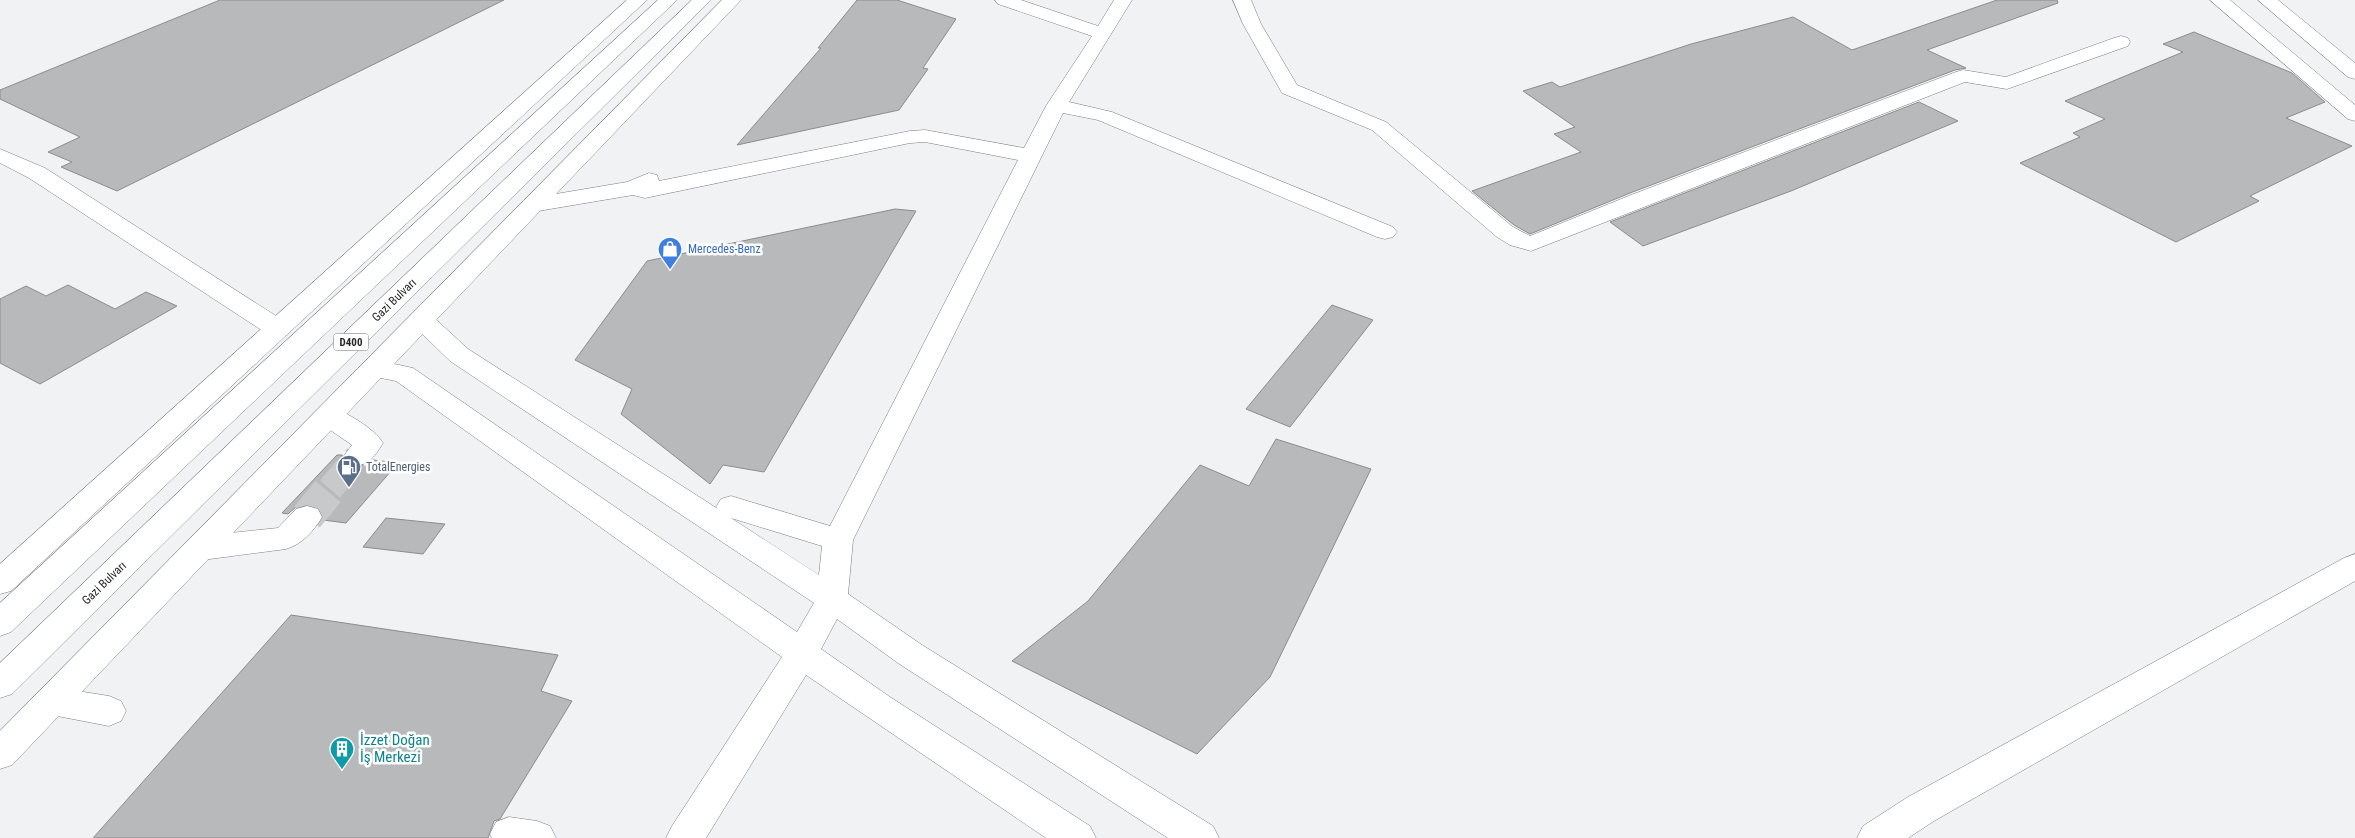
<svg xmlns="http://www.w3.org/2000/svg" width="2355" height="838" viewBox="0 0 2355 838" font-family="'Roboto Condensed',sans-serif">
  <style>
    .building { fill: #b7b9bb; stroke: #8b8c8e }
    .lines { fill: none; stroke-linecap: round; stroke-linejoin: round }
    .minor-tunnel-far1 { stroke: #c8c9cb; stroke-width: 26; stroke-dasharray: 26 13; stroke-linecap: butt }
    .minor-tunnel { stroke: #c8c9cb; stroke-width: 33; stroke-dasharray: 33 16; stroke-linecap: butt }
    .minor-casing { stroke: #7b7c7e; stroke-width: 1 }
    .highway-casing { stroke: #7b7c7e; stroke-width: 1 }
    .minor { fill: #fff; fill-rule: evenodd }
    .highway { fill: #fff; fill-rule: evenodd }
    .labels { text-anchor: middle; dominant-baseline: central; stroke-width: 5; stroke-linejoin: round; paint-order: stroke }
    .shield { fill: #fff; stroke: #686868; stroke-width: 1 }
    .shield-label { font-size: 11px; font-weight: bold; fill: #272728 }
    .shop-label { font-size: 12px; fill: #366cbe; stroke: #fff; text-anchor: start }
    .street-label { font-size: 12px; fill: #272728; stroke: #fff }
    .service-label { font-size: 12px; fill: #4e5e75; stroke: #fff; text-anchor: start }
    .near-culture-label { font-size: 15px; fill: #0d838f; stroke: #fff; text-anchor: start }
  </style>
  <rect width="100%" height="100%" fill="#f0f2f4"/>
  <path class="building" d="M220,0H504L117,191L61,167L72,162L48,152L80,137L0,99V90Z
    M857,0H897L956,19L923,68L928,69L899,110L737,145L821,48H818Z
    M1997,0H2057L2058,3L1927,50L1966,68L1955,70L1630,193L1530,234L1514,225L1472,191L1581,152L1554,134L1575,127L1523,91L1552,82L1560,87L1691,44L1793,17L1852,50Z
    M2194,32L2292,73L2325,102L2286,118L2352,146L2250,196L2259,201L2176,242L2020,163L2080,137L2073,133L2105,119L2065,101L2183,52L2163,44Z
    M1919,102L1958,121L1791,191L1643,246L1610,222Z
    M895,209L916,211L764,472L723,465L710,484L621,414L632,389L575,360L647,261Z
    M68,285L115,309L146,292L177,306L40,384L0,363V299L26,286L46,296Z
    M1332,305L1373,320L1290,427L1246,409Z
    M1276,439L1371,469L1270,677L1197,754L1012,661L1088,601L1200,465L1249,486Z
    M337,455H342L345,465L353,467L365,465L373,460L398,463L346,523L323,520L324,516L320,508L307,504L296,507L288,514L282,513Z
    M386,518L445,524L423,554L363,547Z
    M291,615L558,655L541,691L572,701L500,819L494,821L488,838H93Z"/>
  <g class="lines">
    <path class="minor-tunnel-far1" d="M330,489L357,457"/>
    <path class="minor-tunnel" d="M307,517L331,488"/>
    <defs>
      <path id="minor" d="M995,0H1021L1098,26L1114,0H1132L1069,102L1112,112L1393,227L1397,232L1393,237L1385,239L1377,237L1098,120L1063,113L853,540L848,594L922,645L1213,826L1219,838H1168L898,663L837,619L821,649L890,697L1090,826L1096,838H1046L806,675L706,838H666L672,826L782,657L396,381L366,375L362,369L366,363L375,360L413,368L797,632L814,603L450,361L408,320L412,314L421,312L430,314L468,349L718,509L716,507L721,499L731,496L830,526L1018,160L925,142L910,143L645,198L633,195L532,212L524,210L521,205L524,200L532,198L627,182L649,173L657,175L659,181L910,131L925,130L1024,148L1046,106L1092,36L998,4ZM731,518L822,546L819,575Z
        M1233,0H1251L1261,24L1297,85L1386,122L1513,227L1530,236L1631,195L1956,72L1963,70L2006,77L2114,38L2121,36L2128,38L2130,42L2128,46L2007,89L1965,82L1531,251L1510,245L1497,237L1372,130L1282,93L1243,24Z
        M2210,0H2230L2355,105V121L2348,119Z
        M2258,0H2278L2355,63V79L2348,77Z
        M0,149L45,168L287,323L291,329L287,335L278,337L269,335L29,178L0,163Z
        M330,407C345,411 375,429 383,443C374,458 366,469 347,464L343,457L352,445L320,423L316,416L320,409Z
        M307,506L318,509L322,517C314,531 301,545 286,549L202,560L191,556L187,548L191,540L202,536L278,528L296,509Z
        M2355,554V581L1934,821L1908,838H1857L1863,826L1908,797L2344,558Z
        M52,687L109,696L121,701L126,711L121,721L109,726L52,715L40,711L35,701L40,691Z
        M509,817L537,821L550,826L556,838H492L490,834L496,822Z"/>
      <path id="highway" d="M627,0H647L11,591L0,594V564Z
        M658,0H677L11,632L0,636V603Z
        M692,0H711L12,694L0,698V663Z
        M722,0H741L12,765L0,769V731Z"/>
    </defs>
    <use href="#minor" class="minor-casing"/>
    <use href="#highway" class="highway-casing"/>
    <use href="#minor" class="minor"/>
    <use href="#highway" class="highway"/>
  </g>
  <defs>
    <symbol id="shop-pin" viewBox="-11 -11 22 30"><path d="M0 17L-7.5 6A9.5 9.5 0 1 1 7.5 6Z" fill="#3f7fe0" stroke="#fff"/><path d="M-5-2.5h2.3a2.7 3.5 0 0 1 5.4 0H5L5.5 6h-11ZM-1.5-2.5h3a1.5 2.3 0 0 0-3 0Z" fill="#fff"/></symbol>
    <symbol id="fuel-pin" viewBox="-11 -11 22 30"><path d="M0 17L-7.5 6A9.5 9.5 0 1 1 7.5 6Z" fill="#5c6f8a" stroke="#fff"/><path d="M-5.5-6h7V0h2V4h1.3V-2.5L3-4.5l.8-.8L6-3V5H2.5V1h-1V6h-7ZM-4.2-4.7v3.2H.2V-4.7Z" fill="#fff"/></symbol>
    <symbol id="building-pin" viewBox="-11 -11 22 30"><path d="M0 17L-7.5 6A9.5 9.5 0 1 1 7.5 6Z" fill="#0f9aa8" stroke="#fff"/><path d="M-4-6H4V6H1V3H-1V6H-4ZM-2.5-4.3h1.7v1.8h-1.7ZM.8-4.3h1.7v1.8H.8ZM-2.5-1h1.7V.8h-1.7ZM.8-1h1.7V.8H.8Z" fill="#fff"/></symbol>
  </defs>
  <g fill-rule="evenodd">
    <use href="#shop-pin" x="656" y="235" width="28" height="38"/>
    <use href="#fuel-pin" x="335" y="453" width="28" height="38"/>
    <use href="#building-pin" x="328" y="735" width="28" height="38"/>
  </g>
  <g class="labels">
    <rect class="shield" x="333.5" y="333.5" width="35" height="17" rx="4"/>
    <g class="shield-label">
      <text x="351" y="342">D400</text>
    </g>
    <g class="shop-label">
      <text x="688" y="249">Mercedes-Benz</text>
    </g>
    <g class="street-label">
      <text transform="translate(394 300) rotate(-44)">Gazi Bulvarı</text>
      <text transform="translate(104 583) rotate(-44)">Gazi Bulvarı</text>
    </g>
    <g class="service-label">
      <text x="366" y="467">TotalEnergies</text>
    </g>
    <g class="near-culture-label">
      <text x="360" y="740">İzzet Doğan<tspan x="360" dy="17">İş Merkezi</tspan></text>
    </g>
  </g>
</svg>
